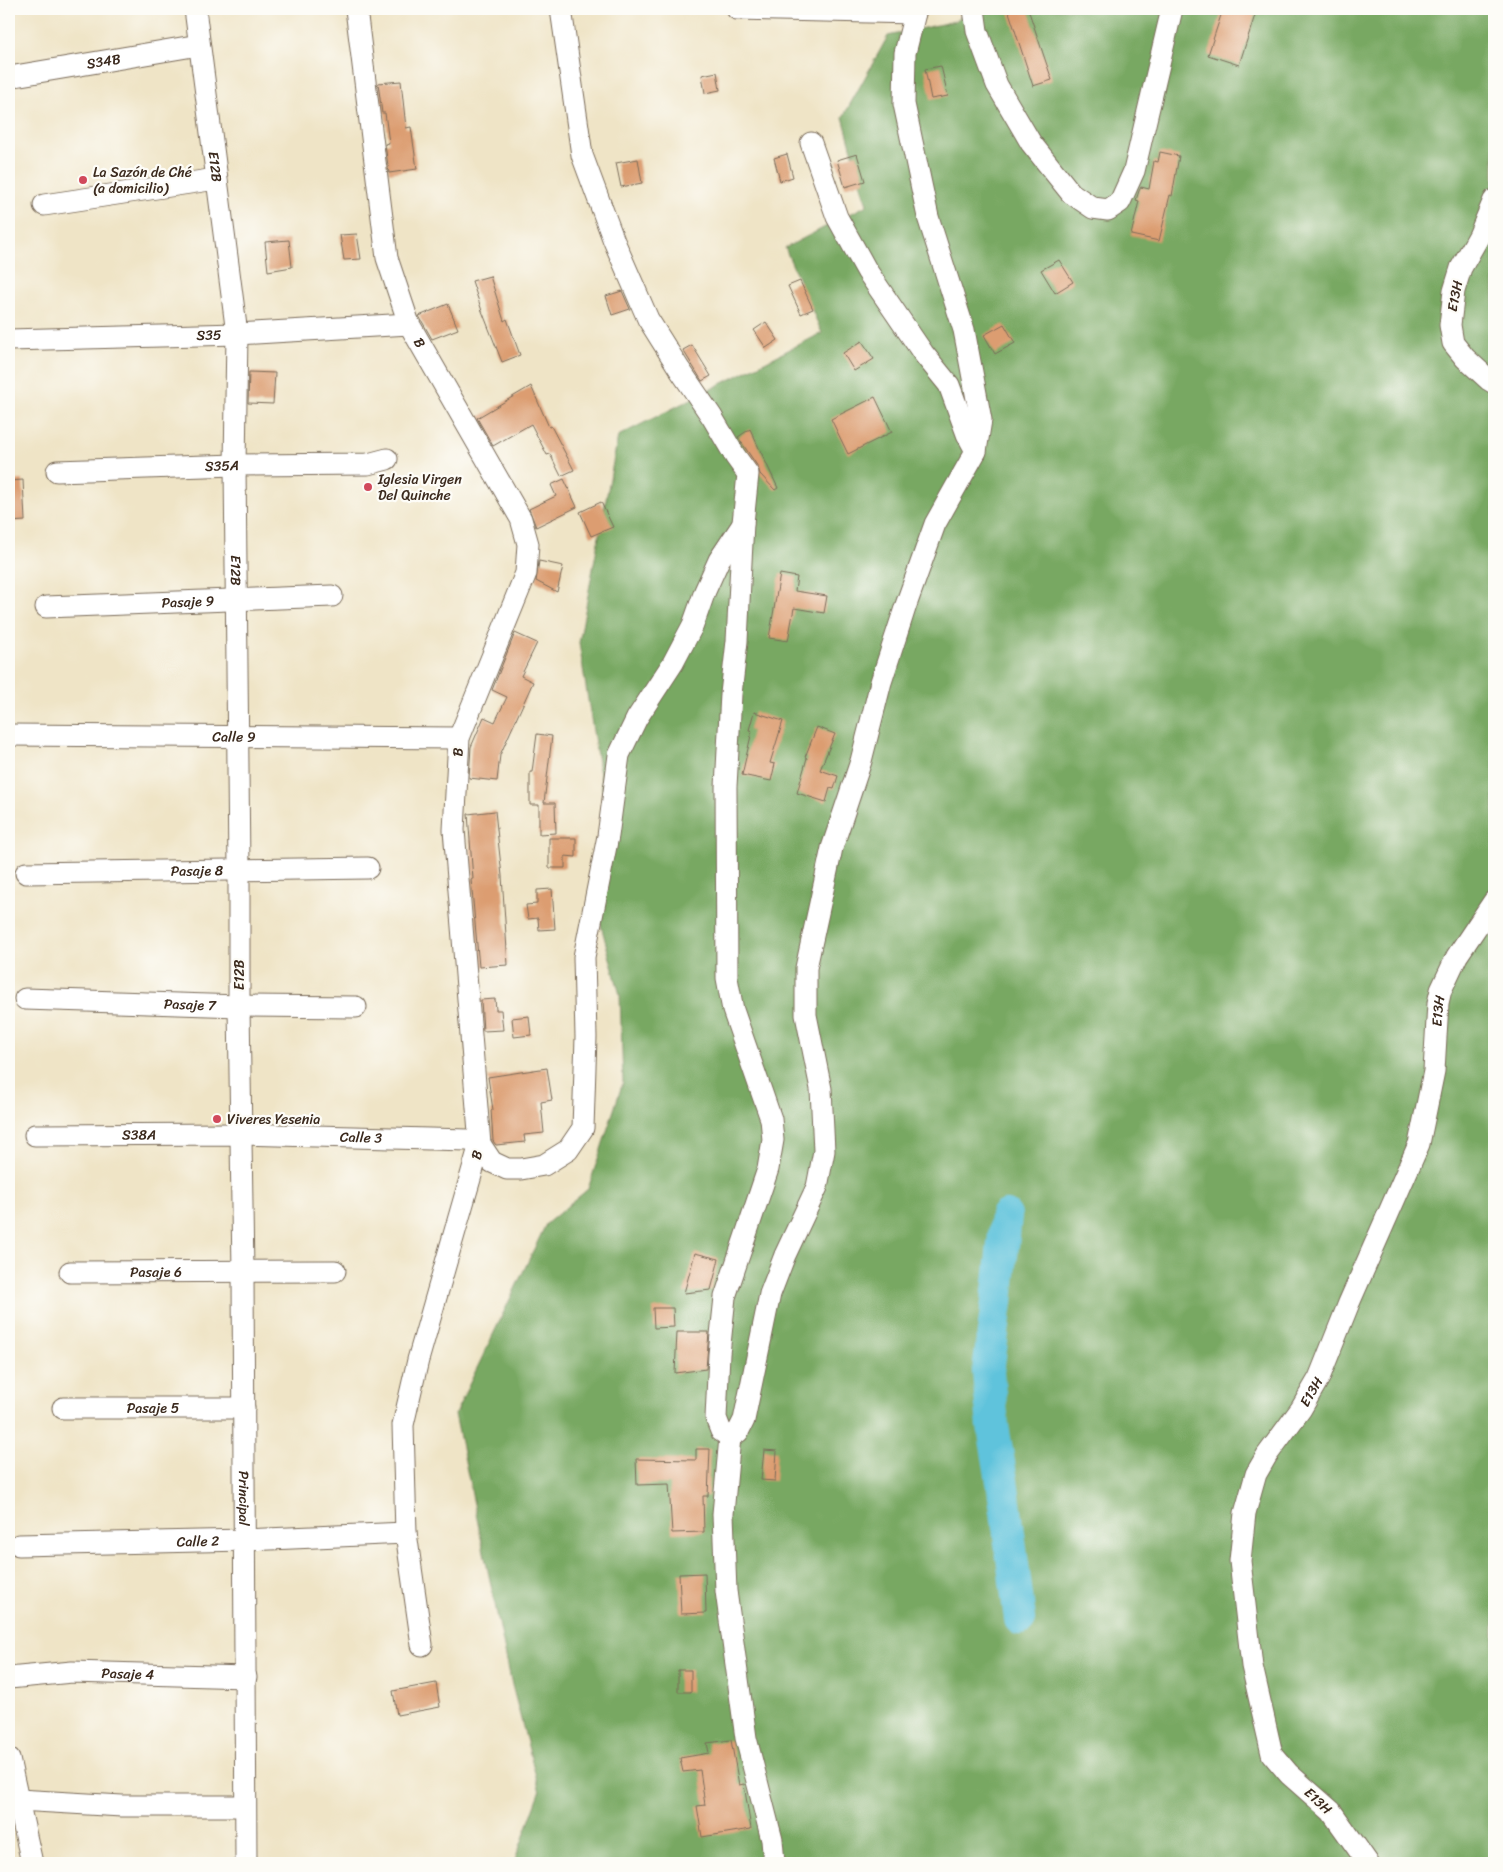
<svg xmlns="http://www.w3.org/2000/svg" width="1503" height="1872" viewBox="0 0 1503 1872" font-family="Sriracha,sans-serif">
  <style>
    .forest { fill: #78a862; stroke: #5a6940 }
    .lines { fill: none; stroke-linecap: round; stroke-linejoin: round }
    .river { stroke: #5ec3dc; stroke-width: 32 }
    .building { fill: #dc9d71 }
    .minor-casing { stroke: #7a6b59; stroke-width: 23 }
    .minor { stroke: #fff; stroke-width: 21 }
    .poi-dot { fill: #d1495b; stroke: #fdfcf7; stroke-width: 2 }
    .labels { text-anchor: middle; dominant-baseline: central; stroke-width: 4.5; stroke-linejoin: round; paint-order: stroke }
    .street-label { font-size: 14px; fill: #3b2a1e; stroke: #fdfcf7 }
    .poi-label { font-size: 14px; fill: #3b2a1e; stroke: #fdfcf7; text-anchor: start }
  </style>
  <rect width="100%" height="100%" fill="#fdfcf7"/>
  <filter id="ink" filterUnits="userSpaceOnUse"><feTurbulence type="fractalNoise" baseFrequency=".02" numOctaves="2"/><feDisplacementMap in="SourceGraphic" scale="10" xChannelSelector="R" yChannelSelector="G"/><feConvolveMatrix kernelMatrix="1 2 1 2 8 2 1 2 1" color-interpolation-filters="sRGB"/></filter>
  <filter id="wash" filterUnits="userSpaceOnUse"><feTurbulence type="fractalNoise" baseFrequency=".0096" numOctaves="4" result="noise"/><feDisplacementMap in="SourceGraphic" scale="20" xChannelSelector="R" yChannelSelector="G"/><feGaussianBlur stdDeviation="1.12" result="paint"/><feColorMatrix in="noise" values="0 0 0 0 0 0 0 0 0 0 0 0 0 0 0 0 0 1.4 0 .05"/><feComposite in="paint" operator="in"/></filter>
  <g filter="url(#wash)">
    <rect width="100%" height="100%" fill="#efe4c6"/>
    <path class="forest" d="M971,9H1494V1863H796L757,1860L741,1863H514L540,1792L512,1685L455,1414L546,1224L588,1189L623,1082L620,995L596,907L604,800L579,643L618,436L822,333L785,248L867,205L843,117L888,36L955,21Z"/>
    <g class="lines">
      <path class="river" d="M1006,1216L997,1302L988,1372L993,1426L1003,1487L1020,1619"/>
    </g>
    <g id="blocks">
      <path class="building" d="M1008,9H1028L1052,80L1033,86Z
        M1223,9H1257L1239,65L1208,55Z
        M941,66L948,96L931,99L925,69Z
        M717,72L720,90L705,93L702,75Z
        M401,81L406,128L411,127L417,169L389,173L385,144L389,143L385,113H382L378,83Z
        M1160,152L1179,156L1172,196L1170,195L1159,241L1131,235L1139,201L1136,200L1139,191L1141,187L1149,189L1154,161L1158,162Z
        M787,154L793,177L780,181L774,158Z
        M857,154L865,181L845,187L837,160Z
        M638,159L642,183L621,187L616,163Z
        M357,234L361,259L344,260L340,235Z
        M289,240L292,267L268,271L265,242Z
        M1059,260L1073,282L1055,293L1041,270Z
        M490,276L504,321L507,319L520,355L502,362L482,311L472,281Z
        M800,281L813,309L801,314L788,286Z
        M622,291L630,309L612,315L606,296Z
        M448,304L458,329L432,339L419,316Z
        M766,322L778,340L766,348L754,330Z
        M1004,324L1015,343L995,354L984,335Z
        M862,341L874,359L854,371L843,353Z
        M692,345L711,376L702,381L683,350Z
        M249,372L275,373L273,404L248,403Z
        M531,386L549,427L551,426L574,470L561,476L550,454L547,455L531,424L493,446L477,418Z
        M875,397L892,432L848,454L831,419Z
        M750,429L778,488L775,490L760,474L758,467L738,437Z
        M564,479L577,507L536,527L529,509L556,496L551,485Z
        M23,480L25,521L9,522V481Z
        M601,502L613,527L591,536L580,512Z
        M539,561L563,566L557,592L536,581Z
        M780,574L797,577L795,591L827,596L824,613L794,608L788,641L769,638Z
        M515,633L537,643L521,676L533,682L500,755L497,781L469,778L471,747L484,717L495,722L507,697L492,690Z
        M754,712L783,721L770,763L775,764L771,781L742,775L752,731L749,730Z
        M817,727L835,734L820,770L838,776L834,789L830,788L826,802L797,793L807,758L805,757Z
        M537,734L552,736L544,803H555L556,833L539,834V805H530V772H532Z
        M495,811L502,876L508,965L479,967L471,879H473L468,814Z
        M549,838H576V857L565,856V868H549Z
        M552,889L555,929L539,930L538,918L528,919L526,905L537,904V890Z
        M495,999L496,1010H501L503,1030L483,1031L481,1000Z
        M529,1016L531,1035L514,1037L512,1018Z
        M547,1068L552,1100L541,1102L544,1133L524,1135L525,1142L496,1145L493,1141L491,1110H493L488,1077Z
        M695,1253L719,1259L711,1290L684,1293Z
        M653,1308H673L674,1327L654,1328Z
        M677,1332H709L706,1369L675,1373Z
        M696,1449H710L708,1496H703L704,1532L672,1533L669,1484L637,1485L636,1459L696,1460Z
        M764,1450L777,1451L775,1481L761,1480Z
        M705,1573L706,1613L681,1614L679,1574Z
        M678,1670H691V1692H678Z
        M436,1683L440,1707L397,1715L393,1691Z
        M731,1740L739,1785L744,1784L751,1829L702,1837L697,1806L705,1805L700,1770L683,1772L680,1758L709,1753L707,1743Z"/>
    </g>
  </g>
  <g filter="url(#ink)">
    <use href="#blocks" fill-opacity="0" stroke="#7a6b59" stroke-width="1"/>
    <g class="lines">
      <defs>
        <g id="minor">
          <path id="s1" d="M195,9L237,334L235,465L239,870V1006L243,1272L246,1863"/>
          <path id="s2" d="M356,9L387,258L409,324L521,519L528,544L526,573L459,738L454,830L480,1144L418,1360L403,1425L406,1533L422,1645"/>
          <path d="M561,9L582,155L614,241L648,319L680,370L712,417L735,456L748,474L743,523L737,641L731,694L726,787L727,978L733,1010L771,1119L773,1140L768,1169L725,1297L719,1354L716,1418L721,1431L730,1437"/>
          <path d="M737,9L915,13"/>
          <path d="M974,9L977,31L997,85L1031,143L1071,193L1093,208L1108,210L1120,202L1134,171L1172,9"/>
          <path id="s3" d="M9,77L199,45"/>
          <path d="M811,143L837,217L867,271L923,353L949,385L967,434L976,451"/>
          <path d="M1494,200L1479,236L1461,268L1454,291L1450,325L1453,343L1465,358L1489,380L1494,383"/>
          <path d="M44,205L216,179"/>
          <path id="s4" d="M9,340L237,334L409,324"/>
          <path id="s5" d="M57,471L235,465L368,464L387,459"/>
          <path id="s6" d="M46,607L332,596"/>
          <path id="s7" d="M9,735L459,738"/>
          <path id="s8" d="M26,873L368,868"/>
          <path id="s9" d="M25,999L239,1006L356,1007"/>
          <path id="s10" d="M35,1135L242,1134L468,1140L480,1144"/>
          <path d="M480,1144L492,1162L507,1169H521L544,1165L568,1150L583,1128L586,1037L584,957L608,836L619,755L637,718L673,663L693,625L705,591L719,560L743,524"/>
          <path id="s11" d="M70,1272L335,1271"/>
          <path id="s12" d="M63,1408H244"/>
          <path d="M730,1437L738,1432L744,1420L770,1294L785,1255L817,1187L824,1151L821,1089L806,1015V968L832,848L861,761L881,682L906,605L935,524L976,451L981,420L964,330L928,217L904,104L905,53L916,9"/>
          <path d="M730,1437L723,1514L726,1591L746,1738L772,1840L774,1863"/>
          <path id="s13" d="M19,1545L245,1540L406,1533"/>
          <path id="s14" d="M9,1678L72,1672L246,1677"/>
          <path d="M9,1759L32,1863"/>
          <path d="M18,1800L122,1806H245"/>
          <path id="s15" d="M1368,1863L1331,1811L1289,1774L1272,1754L1252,1666L1240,1561L1245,1513L1256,1474L1267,1455L1301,1409L1319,1378L1349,1303L1419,1144L1434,1071L1438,1003L1441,990L1457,956L1494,901"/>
        </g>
      </defs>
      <use href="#minor" class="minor-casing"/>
      <use href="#minor" class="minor"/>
    </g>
  </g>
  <g class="poi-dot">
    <circle cx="83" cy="180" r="5"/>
    <circle cx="368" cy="487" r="5"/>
    <circle cx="217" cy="1119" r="5"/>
  </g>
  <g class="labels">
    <g class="street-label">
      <text stroke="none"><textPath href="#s3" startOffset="96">S34B</textPath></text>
      <text stroke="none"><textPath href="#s1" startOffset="159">E12B</textPath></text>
      <text transform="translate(1455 296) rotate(-79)">E13H</text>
      <text stroke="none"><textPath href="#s4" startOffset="200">S35</textPath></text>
      <text stroke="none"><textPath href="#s2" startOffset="342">B</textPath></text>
      <text stroke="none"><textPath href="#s5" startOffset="165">S35A</textPath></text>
      <text stroke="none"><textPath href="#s1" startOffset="564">E12B</textPath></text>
      <text stroke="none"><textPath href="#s6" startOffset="142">Pasaje 9</textPath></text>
      <text stroke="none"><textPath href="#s7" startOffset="225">Calle 9</textPath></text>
      <text transform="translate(458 752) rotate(-87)">B</text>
      <text stroke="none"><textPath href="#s8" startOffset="171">Pasaje 8</textPath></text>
      <text transform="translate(239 975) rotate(-90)">E12B</text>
      <text stroke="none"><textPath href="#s9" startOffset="165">Pasaje 7</textPath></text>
      <text stroke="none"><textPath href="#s15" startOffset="935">E13H</textPath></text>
      <text stroke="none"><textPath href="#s10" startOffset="104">S38A</textPath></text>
      <text stroke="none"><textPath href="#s10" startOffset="326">Calle 3</textPath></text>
      <text transform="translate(477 1155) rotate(-74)">B</text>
      <text stroke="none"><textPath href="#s11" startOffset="86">Pasaje 6</textPath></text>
      <text stroke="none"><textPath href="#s15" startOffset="530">E13H</textPath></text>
      <text stroke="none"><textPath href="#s12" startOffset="90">Pasaje 5</textPath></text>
      <text stroke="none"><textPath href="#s1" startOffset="1492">Principal</textPath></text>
      <text stroke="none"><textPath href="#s13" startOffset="179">Calle 2</textPath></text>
      <text stroke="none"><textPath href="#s14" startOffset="119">Pasaje 4</textPath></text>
      <text transform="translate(1318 1801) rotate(43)">E13H</text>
    </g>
    <g class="poi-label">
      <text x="93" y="172">La Sazón de Ché<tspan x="93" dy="16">(a domicilio)</tspan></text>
      <text x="378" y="479">Iglesia Virgen<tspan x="378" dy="16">Del Quinche</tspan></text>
      <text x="227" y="1119">Viveres Yesenia</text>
    </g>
  </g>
  <rect width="1503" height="1872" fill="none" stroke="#fdfcf7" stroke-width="30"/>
</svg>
